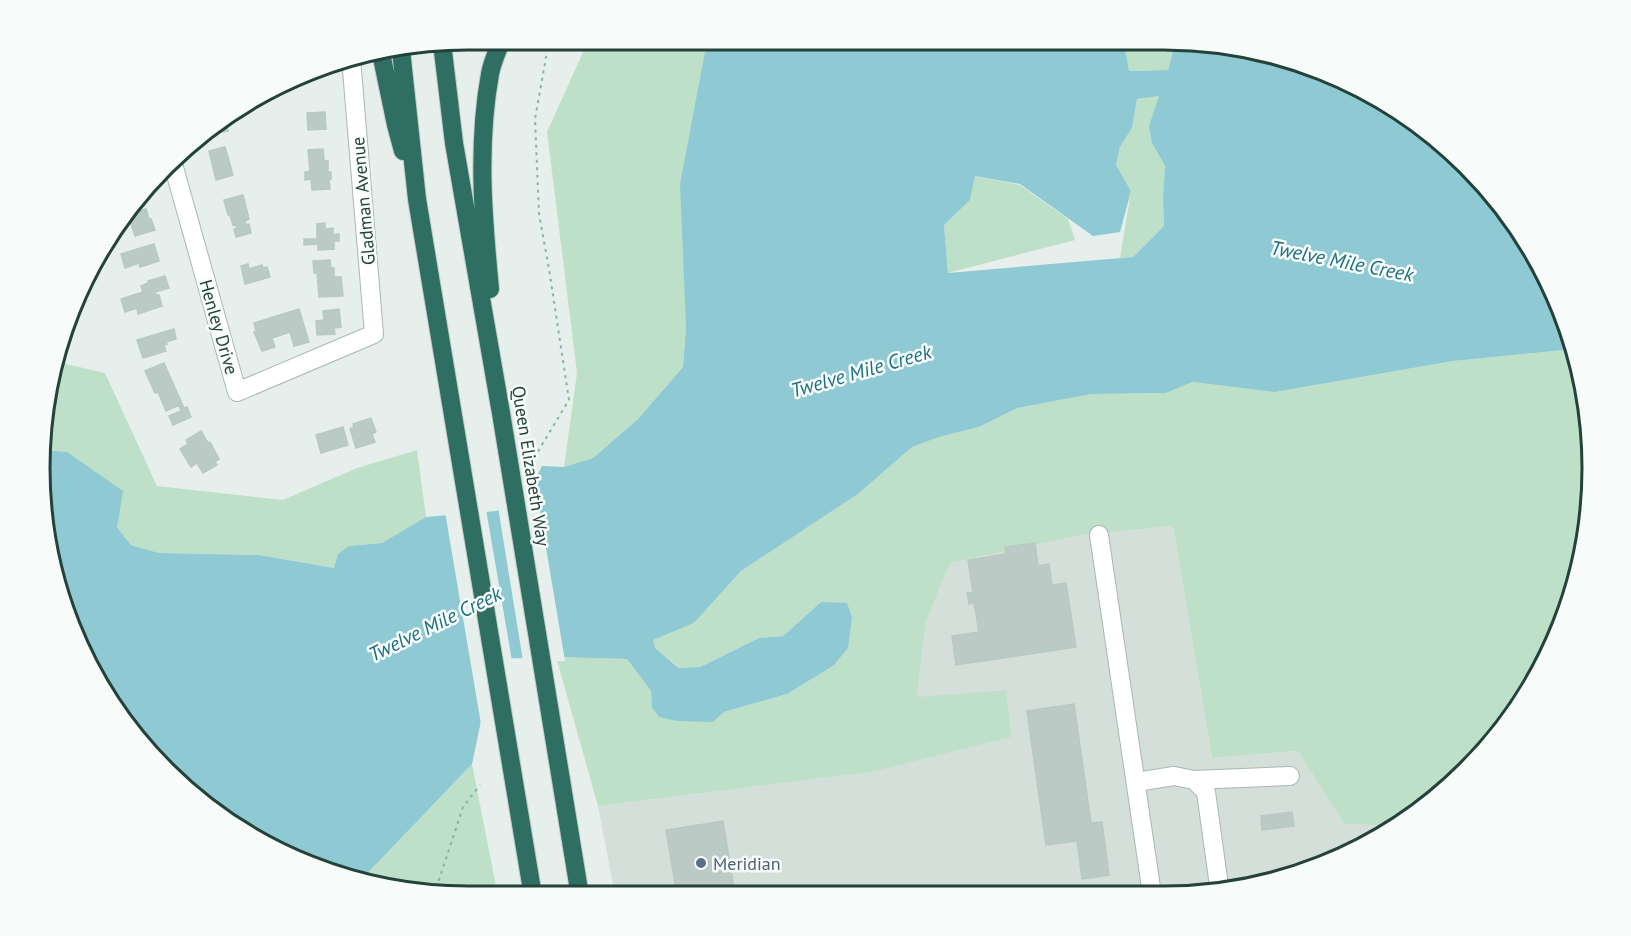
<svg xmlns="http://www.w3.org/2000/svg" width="1631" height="936" viewBox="0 0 1631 936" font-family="'PT Sans',sans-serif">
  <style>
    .built { fill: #d4dfda }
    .green { fill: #bfe0c8 }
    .water { fill: #8ec9d4; fill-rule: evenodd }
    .pier { fill: #e6efeb }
    .building { fill: #bbcac4; stroke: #b8c9c2; stroke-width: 1.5 }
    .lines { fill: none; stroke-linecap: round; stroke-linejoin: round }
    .minor-casing { stroke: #a8b8b2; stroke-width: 20 }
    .highway-casing { stroke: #c2cac8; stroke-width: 20 }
    .path { stroke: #86b3a5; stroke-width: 2; stroke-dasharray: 3 4.5; stroke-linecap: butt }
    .minor { stroke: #fff; stroke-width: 18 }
    .highway { stroke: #2f6f62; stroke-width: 18 }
    .service-dot { fill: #5c6f8a; stroke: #f7fbf9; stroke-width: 2 }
    .labels { text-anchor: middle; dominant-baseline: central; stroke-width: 5; stroke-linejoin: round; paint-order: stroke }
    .street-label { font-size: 18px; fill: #24423a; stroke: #f7fbf9 }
    .service-label { font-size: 18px; fill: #4e5e75; stroke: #f7fbf9; text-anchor: start }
    .water-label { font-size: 20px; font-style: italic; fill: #1c6f80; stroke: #f7fbf9 }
    .rim { fill: none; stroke: #24423a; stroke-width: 3 }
  </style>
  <rect width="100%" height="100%" fill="#e6efeb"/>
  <path class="built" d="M1173,526L1212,758L1298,751L1344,824L1399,826L1301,874L1219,893L615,895L598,806L872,772L1012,737L1006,690L917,698L926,622L950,563L1083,535Z"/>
  <path class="green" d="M589,39H721L705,52L683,367L638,419L593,458L564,467L577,373L547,132Z
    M1123,40H1176L1168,70L1128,71Z
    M1159,96L1152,143L1165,166L1163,197L1164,226L1133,257L1120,258L1131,191L1116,165L1120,147L1132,128L1137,99Z
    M975,176L1020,185L1068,219L1075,240L948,273L944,225L970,200Z
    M1574,349L1577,357L1591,440L1588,524L1569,606L1534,683L1467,771L1399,826L1344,824L1298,751L1212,758L1173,526L1083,535L950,563L926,622L917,697L1006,690L1012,737L872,772L598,806L556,657L627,659L651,691L652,707L713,722L724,712L787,694L833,666L821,602L783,636L759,638L700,667L680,668L655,648L652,640L694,623L741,571L858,494L912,447L939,437L979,427L1017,408L1092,394L1166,393L1191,382L1275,392L1453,361Z
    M53,361L105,373L157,486L283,500L357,468L417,450L426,517L382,543L349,546L334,568L259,555L159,553L131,545L117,527L67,452L44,450Z
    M472,764L498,896H440L358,883Z"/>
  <path class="water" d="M721,39L1123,40L1129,71L1168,70L1176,40H1191L1301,62L1378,97L1446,146L1504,207L1548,279L1574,349L1453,361L1275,392L1192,382L1166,393L1092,394L1017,408L979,427L939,437L912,447L858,494L741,571L694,623L653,640L655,648L679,668L700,667L759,638L783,636L821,602L847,603L852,617L848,648L833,666L787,694L724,712L713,722L677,721L659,717L652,707L651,691L627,659L556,657L494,659L472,764L358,883L253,839L145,751L72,632L40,496L44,450L67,452L123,491L117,527L131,545L159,553L259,555L334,568L338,554L349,546L382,543L426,517L496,511L525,500L542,466L564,467L593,458L638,419L683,367L686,326L680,184L705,52ZM1159,96L1149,126L1152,143L1165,166L1163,197L1164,226L1133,257L948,273L944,225L970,200L975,176L1020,184L1093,236L1120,232L1131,191L1116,165L1120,147L1132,128L1137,99Z"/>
  <path class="pier" d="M534,476L565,661H523L498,507L523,498Z
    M486,509L512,661L496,662L482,730L445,512Z"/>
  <path class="building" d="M325,112L326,129L308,130L307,113Z
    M226,117L228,131L203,134L207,127Z
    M225,147L233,175L216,180L209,151Z
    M323,149L324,161H328V172H331V179H329L330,189L312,190L311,179L305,180V172L310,171L308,150Z
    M243,195L249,219L245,221L246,225L249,224L251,233L236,237L234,229H237L236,224L233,225L230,215H228L224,200Z
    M146,209L149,219H151L155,230L135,236L128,214Z
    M325,223V229L333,228V235L339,234V241H334V249L318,250V244L304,245V239H317V224Z
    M154,244L159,261L140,267L139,263L125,268L121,254Z
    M330,260L331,268H334V277H341L343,296L319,297L317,273H314L313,261Z
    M248,264L249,269L262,265L263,268L267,267L270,277L245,284L241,266Z
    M165,276L169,288L155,292L156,295H159L162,306L138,314L137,308L125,312L121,299L143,292L141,286L148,283V281Z
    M299,309L309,342L294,346L290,332L272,338L275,347L262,351L254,332L256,331L254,323Z
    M339,309L341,327L334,328L335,334L317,335L316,321L324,320L323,311Z
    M174,329L176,339L166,342L167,344L164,345L166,351L143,358L137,340Z
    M164,363L184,408L187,407L191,417L173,425L169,416L181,411L179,405L166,411L158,392L155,393L145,371Z
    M371,418L376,432L372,434L375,442L356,448L350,429L354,427L353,424Z
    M343,427L348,445L321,453L316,435Z
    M201,431L208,443L210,442L219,459L215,462L217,465L203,473L197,463L191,467L180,449L188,444L186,440Z
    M1035,543L1038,566L1049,564L1052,585L1066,583L1076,647L956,665L952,636L979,632L974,603L969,604L967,593H973L968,560L1006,554L1005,547Z
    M1074,704L1091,823L1102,822L1109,875L1082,879L1077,841L1046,845L1027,711Z
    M1292,812L1294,826L1262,830L1261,816Z
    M723,821L735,895H677L666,830Z"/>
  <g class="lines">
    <defs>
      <path id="minor" d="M173,164L237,392L374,334L351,58
        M1099,535L1152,894
        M1194,780L1290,776
        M1136,782L1174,776L1194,780L1206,792L1220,893"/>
      <path id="highway" d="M442,43L454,143L501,413L580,896
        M401,50L417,199L533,896
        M381,53L396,125L403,151
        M490,289C483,217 477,146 490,74C492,62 498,50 502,39"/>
    </defs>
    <use href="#minor" class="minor-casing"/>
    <use href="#highway" class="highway-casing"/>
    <path class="path" d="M534,458L569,400L549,269L539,214L535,119L548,46L552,39
      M434,895L463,807L480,785"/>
    <use href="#minor" class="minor"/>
    <use href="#highway" class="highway"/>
  </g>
  <circle class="service-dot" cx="701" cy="863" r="6"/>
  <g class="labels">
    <g class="street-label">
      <text transform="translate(363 201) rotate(-95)">Gladman Avenue</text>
      <text transform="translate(219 327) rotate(74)">Henley Drive</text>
      <text transform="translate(531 466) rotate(81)">Queen Elizabeth Way</text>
    </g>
    <g class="service-label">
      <text x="713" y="863">Meridian</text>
    </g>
    <g class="water-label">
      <text transform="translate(1342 261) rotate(11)">Twelve Mile Creek</text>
      <text transform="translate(861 371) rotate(-16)">Twelve Mile Creek</text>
      <text transform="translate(435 624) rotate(-26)">Twelve Mile Creek</text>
    </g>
  </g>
  <path d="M0 0H1631V936H0ZM468 50H1164A418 418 0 0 1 1582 468V468A418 418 0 0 1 1164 886H468A418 418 0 0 1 50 468V468A418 418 0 0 1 468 50Z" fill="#f7fbf9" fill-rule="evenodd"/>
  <path class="rim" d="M468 50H1164A418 418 0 0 1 1582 468V468A418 418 0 0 1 1164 886H468A418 418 0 0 1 50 468V468A418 418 0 0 1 468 50Z"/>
</svg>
